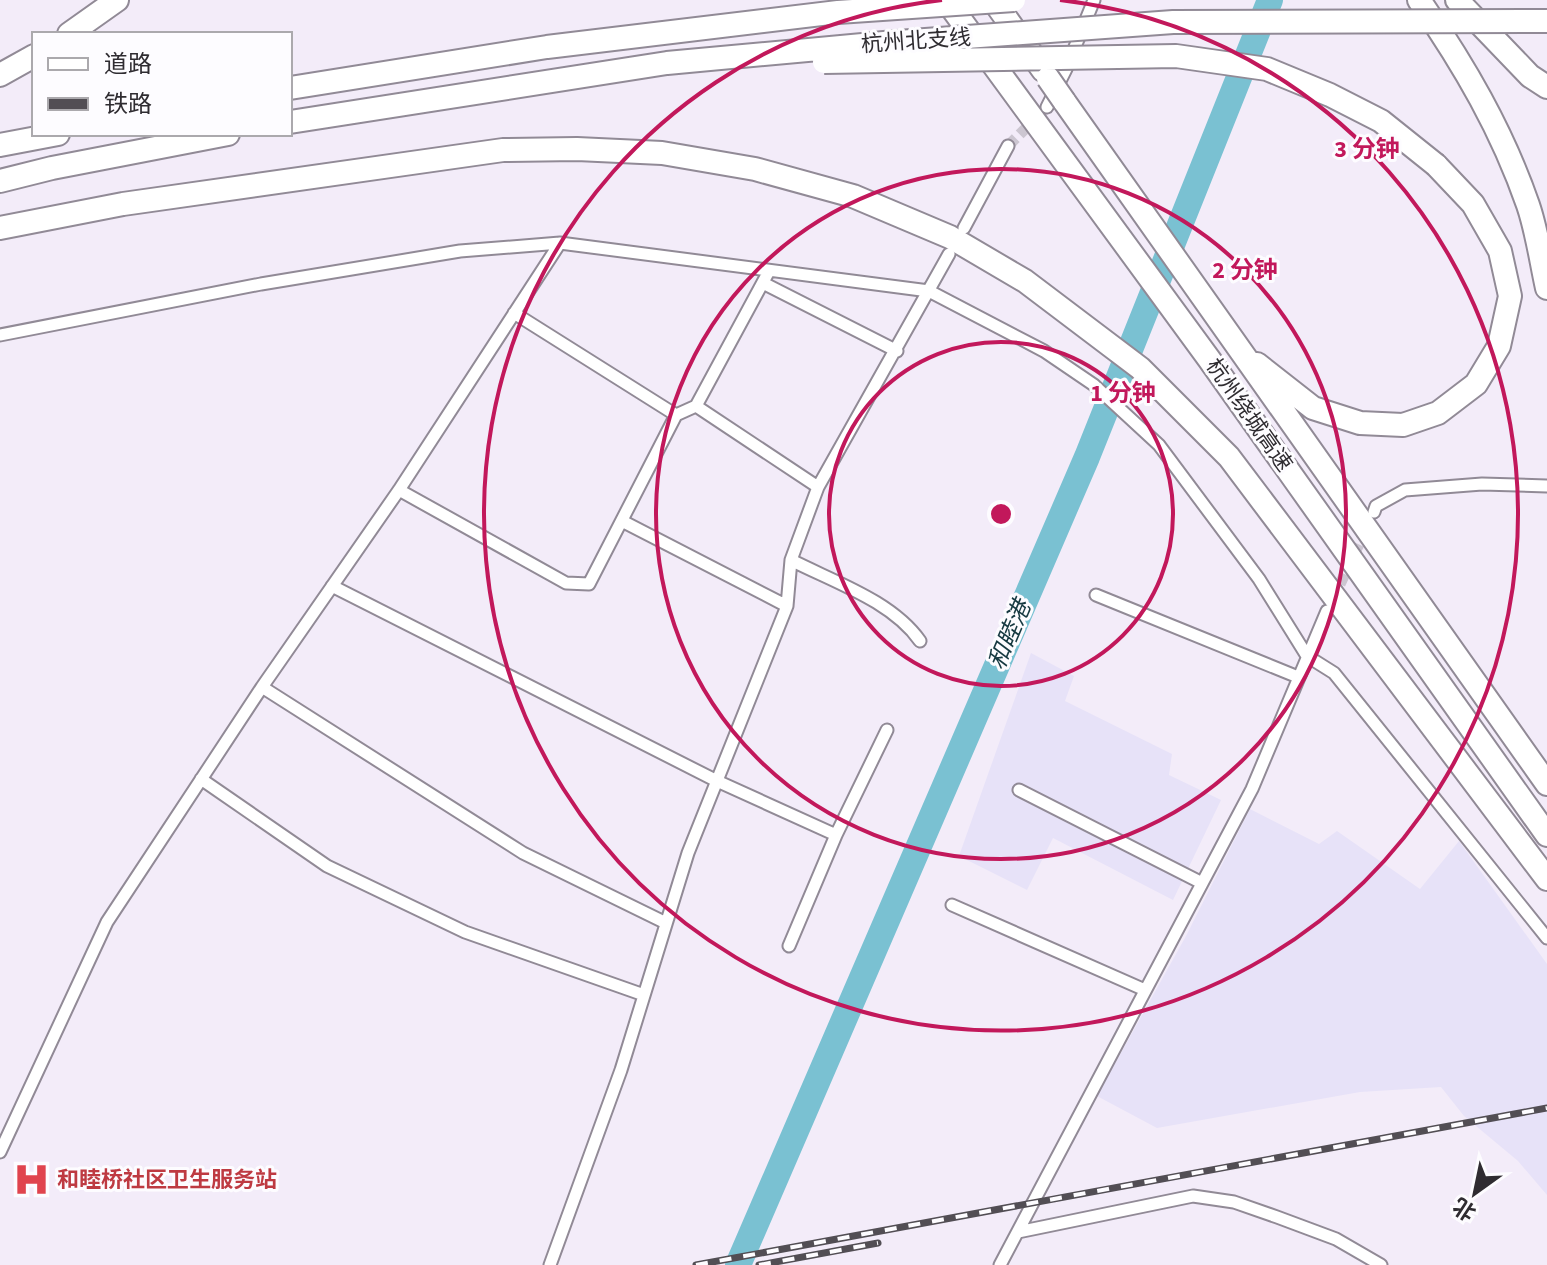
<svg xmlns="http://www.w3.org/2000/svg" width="1547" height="1265" viewBox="0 0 1547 1265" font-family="'Source Sans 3','Noto Sans SC',sans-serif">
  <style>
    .industrial { fill: #e7e2f8 }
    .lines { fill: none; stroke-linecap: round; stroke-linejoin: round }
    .river { stroke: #7ac1d2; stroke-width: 26 }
    .minor-tunnel { stroke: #ccc6d1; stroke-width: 11; stroke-dasharray: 11 5.5; stroke-linecap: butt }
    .minor-casing { stroke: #918a96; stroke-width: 15 }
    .motorway-casing { stroke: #918a96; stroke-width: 26 }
    .minor { stroke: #fff; stroke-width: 11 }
    .motorway { stroke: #fff; stroke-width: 22 }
    .rail-casing { stroke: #524e54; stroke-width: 7 }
    .rail { stroke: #fdfcff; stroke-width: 4; stroke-dasharray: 12; stroke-linecap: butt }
    .motorway-bridge-casing { stroke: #918a96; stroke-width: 26; stroke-linecap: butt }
    .motorway-bridge { stroke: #fff; stroke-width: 22 }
    .ring { fill: none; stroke: #c2185b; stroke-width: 4 }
    .labels { text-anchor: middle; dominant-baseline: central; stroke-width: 6; stroke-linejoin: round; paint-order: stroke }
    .street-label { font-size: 22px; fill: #2f2c31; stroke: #fdfcff }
    .health-label { font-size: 22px; font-weight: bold; fill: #be3a42; stroke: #fdfcff; text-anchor: start }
    .water-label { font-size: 24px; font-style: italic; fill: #163941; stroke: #fdfcff }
    .centre { fill: #c2185b; stroke: #fdfcff; stroke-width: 4 }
    .ring-label { font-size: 24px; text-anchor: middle; font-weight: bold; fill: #c2185b; stroke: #fdfcff; stroke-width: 6; stroke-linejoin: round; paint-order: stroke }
  </style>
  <rect width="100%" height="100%" fill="#f3ecf9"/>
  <path class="industrial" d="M1031,653L1074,676L1065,701L1172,754L1169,775L1221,800L1173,900L1053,838L1027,890L959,856Z
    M1250,809L1319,844L1337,831L1420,889L1459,841L1547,964V1195L1518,1161L1464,1116L1441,1087L1360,1092L1157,1128L1097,1096L1186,936Z"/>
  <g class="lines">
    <path class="river" d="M738,1265L1087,457L1270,0"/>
    <path class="minor-tunnel" d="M1008,146L1047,107
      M1333,599L1367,527"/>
    <defs>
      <path id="minor" d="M1047,107L1066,69L1094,0
        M964,228L1008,146
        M763,283L897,351
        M514,313L676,415
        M0,335L261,284L460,251L560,243L929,291L1044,351L1094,385L1159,445L1259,579L1307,656L1334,673L1547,938
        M696,406L818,487
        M399,490L566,583L589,584L676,415L696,406L769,271
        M1374,512L1376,506L1405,490L1482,484L1547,486
        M622,521L787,606
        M791,560C834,582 892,601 920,641
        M332,586L717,781L836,835L789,946
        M1096,595L1298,677
        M262,687L523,853L666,923
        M201,779L327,866L465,932L644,995
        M1019,790L1202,883
        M836,835L887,730
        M952,905L1145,990
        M0,1152L107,922L262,687L399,490L560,243
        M1018,1232L1193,1196L1234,1202L1277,1217L1336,1239L1381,1265
        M550,1265L621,1070L688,853L787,606L791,560L818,487L949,254
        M1000,1265L1252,789L1327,611"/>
      <path id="motorway" d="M946,0L1209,359L1547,835
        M993,0L1043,70
        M1419,0C1464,65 1502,130 1528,205C1537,231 1541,261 1547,288
        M1457,0L1530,76L1547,87
        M69,34L117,0
        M0,75L34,56
        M1064,101L1547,784
        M0,145L58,134
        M0,181L52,168L228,134
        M0,228L123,204L503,150L577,149L662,153L755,169L853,196L950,237L1025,281L1140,368L1229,457L1547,879
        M1257,364L1313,408L1360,423L1403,425L1438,413L1476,384L1499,346L1510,296L1500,251L1473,204L1436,165"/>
    </defs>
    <use href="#minor" class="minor-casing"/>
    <use href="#motorway" class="motorway-casing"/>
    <use href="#minor" class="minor"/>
    <use href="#motorway" class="motorway"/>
    <defs>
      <path id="rail" d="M696,1265L1547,1108
        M759,1265L878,1243"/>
    </defs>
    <use href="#rail" class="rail-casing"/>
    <use href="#rail" class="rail"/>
    <defs>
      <path id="motorway-bridge" d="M824,62L1176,56L1267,69L1330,95L1381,121L1436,165
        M1048,78L1064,101
        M290,88L547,47L838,12L1014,0
        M290,122L667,63L884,43L1173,22L1547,21"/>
    </defs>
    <use href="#motorway-bridge" class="motorway-bridge-casing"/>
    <use href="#motorway-bridge" class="motorway-bridge"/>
  </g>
  <g class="ring">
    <circle cx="1001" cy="514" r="172"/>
    <circle cx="1001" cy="514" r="345"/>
    <path d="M1060 0A517 517 0 1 1 942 0"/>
  </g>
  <defs>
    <symbol id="hospital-bare" viewBox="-9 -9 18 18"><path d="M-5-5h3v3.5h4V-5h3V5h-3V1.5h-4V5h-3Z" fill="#e0444e" stroke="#fdfcff" stroke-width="2.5" paint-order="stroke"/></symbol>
  </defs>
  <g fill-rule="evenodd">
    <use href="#hospital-bare" x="6" y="1154" width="51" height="51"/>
  </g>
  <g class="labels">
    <g class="street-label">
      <text transform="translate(916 41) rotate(-4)">杭州北支线</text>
      <text transform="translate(1249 415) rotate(55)">杭州绕城高速</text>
    </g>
    <g class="health-label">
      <text x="57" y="1180">和睦桥社区卫生服务站</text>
    </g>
    <g class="water-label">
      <text transform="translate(1010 635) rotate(-67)">和睦港</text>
    </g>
  </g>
  <circle cx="1001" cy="514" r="12" class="centre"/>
  <g class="ring-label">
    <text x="1367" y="157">3 分钟</text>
    <text x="1245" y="278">2 分钟</text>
    <text x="1123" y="401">1 分钟</text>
  </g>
  <rect x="32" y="32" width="260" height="104" fill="#fdfcff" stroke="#aba9ad" stroke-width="2"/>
  <rect x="48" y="58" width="40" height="12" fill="#ffffff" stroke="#aba9ad" stroke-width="2"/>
  <text x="104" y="72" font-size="24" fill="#2f2c31">道路</text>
  <rect x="48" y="98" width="40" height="12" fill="#524e54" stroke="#aba9ad" stroke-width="2"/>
  <text x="104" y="112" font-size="24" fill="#2f2c31">铁路</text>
  <g transform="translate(1475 1193) rotate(213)" stroke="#fdfcff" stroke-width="6" paint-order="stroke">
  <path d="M0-6L14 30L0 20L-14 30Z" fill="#2f2c31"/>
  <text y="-12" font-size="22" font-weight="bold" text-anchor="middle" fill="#2f2c31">北</text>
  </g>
</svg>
